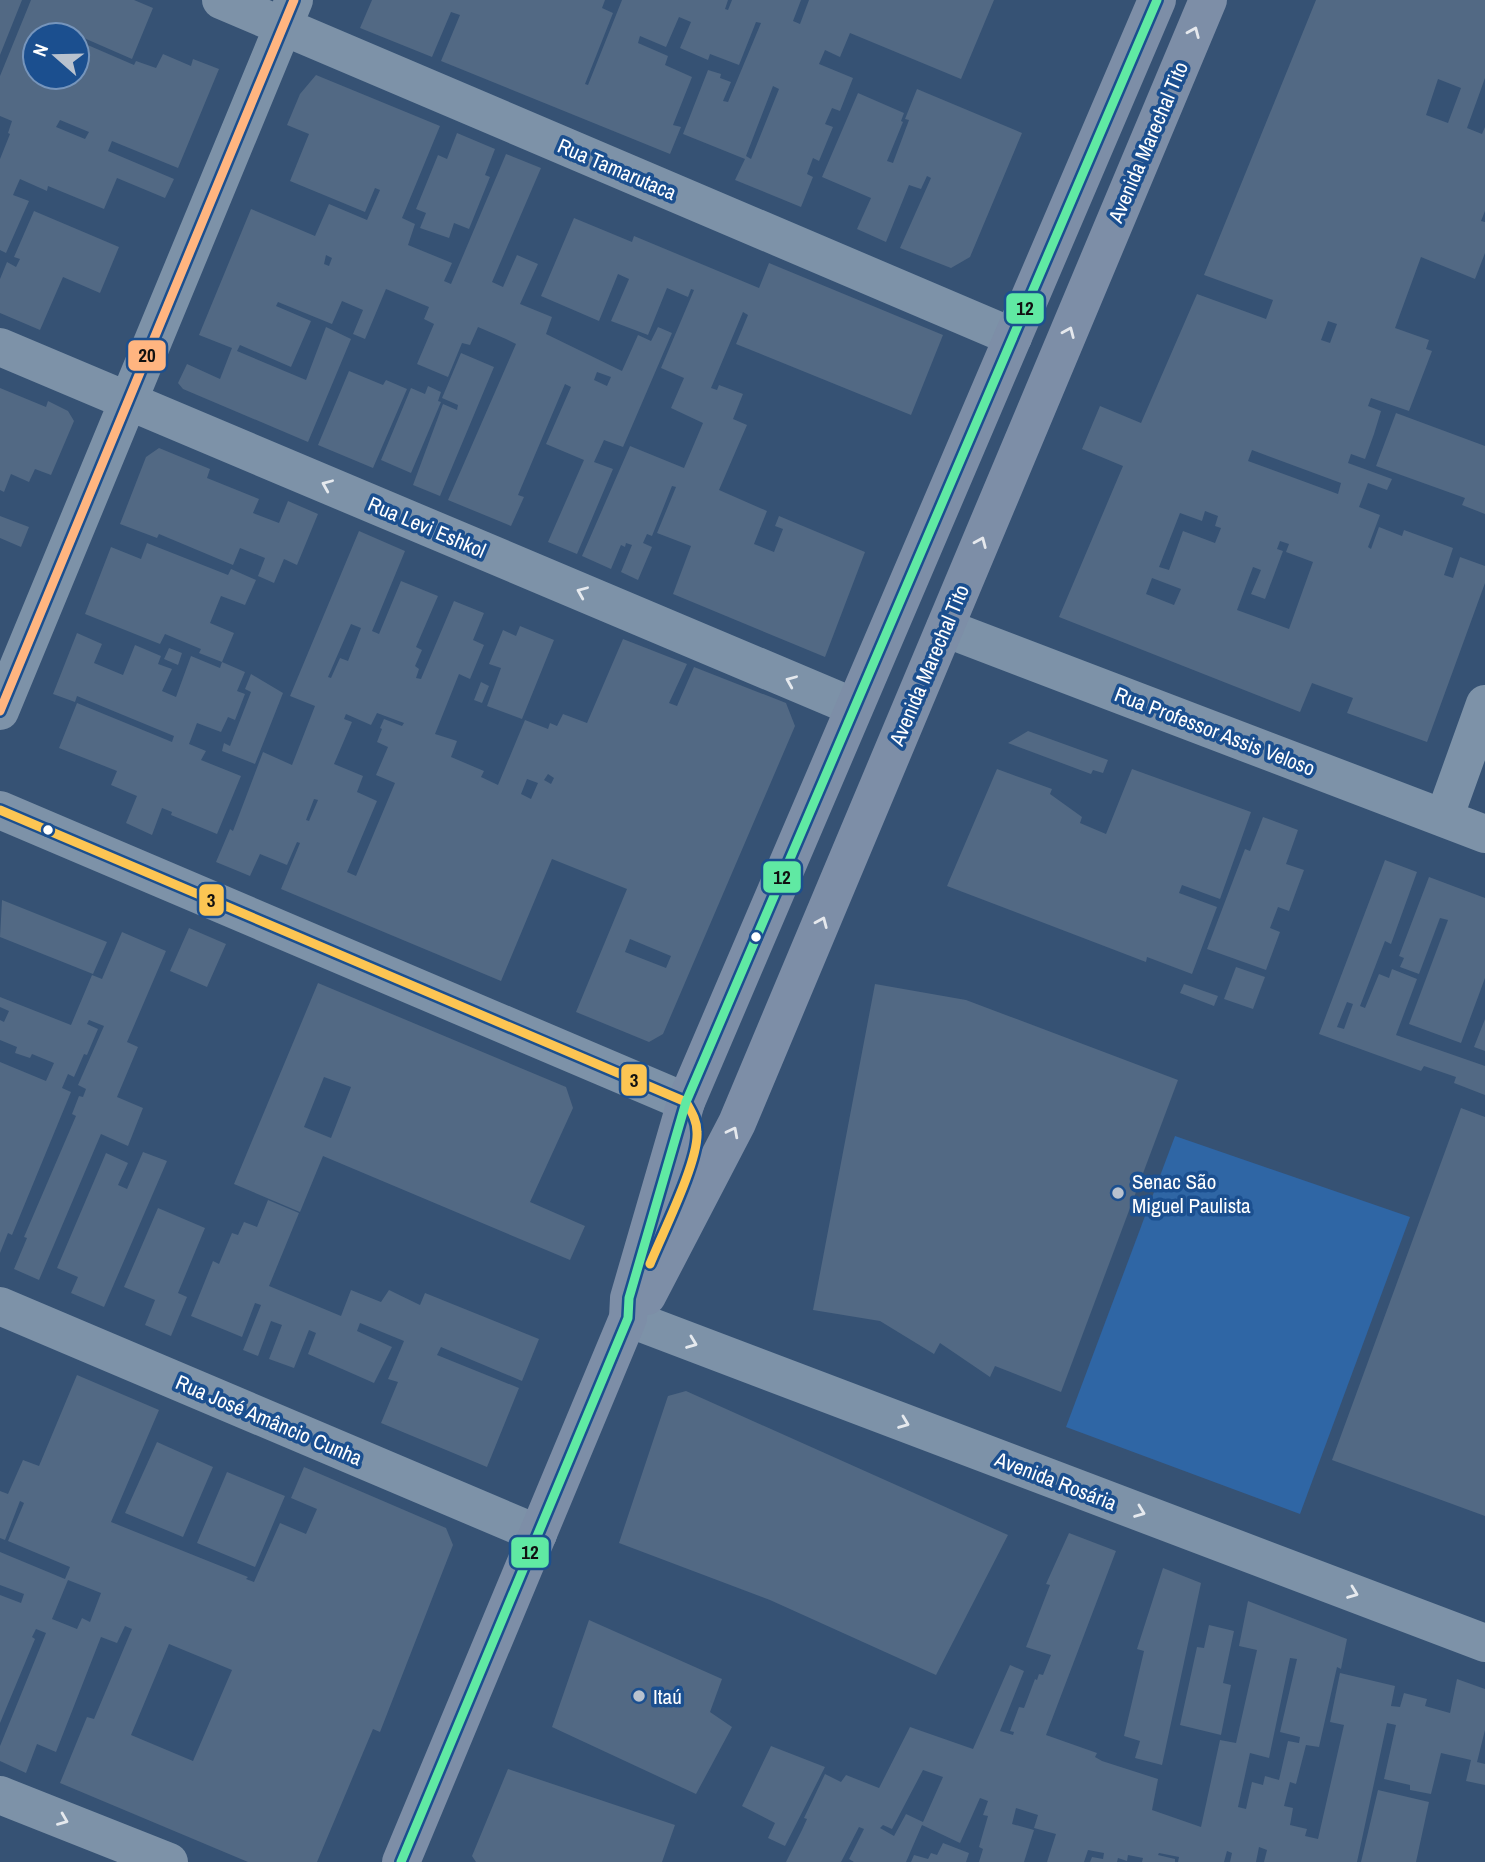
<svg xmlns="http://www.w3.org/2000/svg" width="1485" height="1862" viewBox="0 0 1485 1862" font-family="'Archivo Narrow',sans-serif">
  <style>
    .green { fill: #2f66a5 }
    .building { fill: #526984; fill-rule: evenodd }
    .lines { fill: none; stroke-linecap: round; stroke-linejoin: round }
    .minor { stroke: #7d92a8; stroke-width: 38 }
    .primary { stroke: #7d8ea7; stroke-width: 38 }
    .bus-1-casing { stroke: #1b4f8f; stroke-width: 14 }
    .bus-2-casing { stroke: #1b4f8f; stroke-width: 14 }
    .bus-3-casing { stroke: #1b4f8f; stroke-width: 14 }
    .bus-1 { stroke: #ffb580; stroke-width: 9 }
    .bus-2 { stroke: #fcc553; stroke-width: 9 }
    .bus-3 { stroke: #60e9a3; stroke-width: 9 }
    .oneway { stroke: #e5e8ed }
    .oneway2 { stroke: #e5e9ee }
    .bus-dot { fill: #fff; stroke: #1b4f8f; stroke-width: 2.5 }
    .poi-dot { fill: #b9c2ce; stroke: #1b4f8f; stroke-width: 2.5 }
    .labels { text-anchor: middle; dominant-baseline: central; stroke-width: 7; stroke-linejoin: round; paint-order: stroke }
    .street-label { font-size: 21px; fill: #fff; stroke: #1b4f8f }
    .poi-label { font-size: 21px; fill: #fff; stroke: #1b4f8f; text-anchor: start }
    .line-badge { stroke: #1b4f8f; stroke-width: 2.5 }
    .pale-badge-label { font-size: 19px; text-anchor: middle; font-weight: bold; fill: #111 }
  </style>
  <rect width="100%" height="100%" fill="#365274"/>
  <path class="green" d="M1175,1136L1410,1217L1300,1514L1066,1427Z"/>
  <path class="building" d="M0,0H22L0,55Z
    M31,0H134L153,8L132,59L77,35H35V77H57L52,88L55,89L60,77H77V57L83,43L134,65L136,61L156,68L163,54L191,66L193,59L219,69L178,168L112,141L108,151L174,179L165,198L117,178L104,209L48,186L47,191L20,179L13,195L29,201L6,253L0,250V159L10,134L8,133L12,121L0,116V76ZM60,120L89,132L85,139L56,127Z
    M372,0H605L602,8L613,13L585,84L588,85L622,0H728L725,9L728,10L732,0H801L793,21L800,24L809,0H994L961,79L850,33L840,57L825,50L819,64L853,78L840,111L832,108L825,124L833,127L819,161L813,158L807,174L813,177L801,207L735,180L745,159L683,134L708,70L721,74L720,78L731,82L723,101L728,102L761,23L756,22L739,65L710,54L708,60L680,48L691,22L679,17L666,47L640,36L638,43L668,56L665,65L692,77L673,125L681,127L670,154L441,61L460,15L451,12L432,57L360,28ZM773,86L779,89L751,159L746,156Z
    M1316,0H1485V78L1467,128L1482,134L1485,127V211L1481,221L1485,222V253L1475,279L1421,257L1395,328L1429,340L1426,349L1432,351L1409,411L1371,398L1368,406L1381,411L1374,434L1365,459L1351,454L1348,463L1392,479L1387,490L1368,483L1359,507L1380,515L1368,547L1371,549L1379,527L1402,536L1404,530L1453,548L1444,575L1453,578L1460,557L1485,566V583L1427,742L1347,713L1353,698L1312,683L1300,712L1059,617L1123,466L1082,449L1100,406L1141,423L1197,294L1266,319L1273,300L1204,275ZM1438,79L1461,88L1448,123L1426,115ZM1328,321L1337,324L1330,343L1321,340ZM1252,450L1341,483L1338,494L1248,461ZM1205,511L1218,516L1215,526L1221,528L1215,543L1183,531L1169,570L1159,567L1180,513L1202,521ZM1280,541L1289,544L1286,552L1313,562L1289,629L1237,610L1253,567L1261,570L1251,594L1265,599L1283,551L1277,549ZM1152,578L1181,589L1174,605L1146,594Z
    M316,75L440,126L402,218L415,224L408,245L452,263L444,281L451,284L506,154L541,168L492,282L503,287L517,255L538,264L520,304L552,317L546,334L622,371L638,335L651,341L658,327L672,333L623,447L604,440L594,462L613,469L577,554L548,542L584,460L546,444L571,387L565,384L518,495L524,497L511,526L448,500L516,344L506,339L478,327L470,345L462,343L448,377L417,364L434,324L424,319L429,307L386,289L365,339L353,334L363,310L342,301L332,324L278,302L276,306L311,321L291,367L240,345L237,351L306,380L326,327L351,339L308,442L183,389L178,383L187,364L220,379L232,348L199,335L251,209L315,236L329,204L367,220L380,190L375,188L365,212L290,181L309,134L287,125L300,94ZM326,255L332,258L329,266L324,264ZM597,372L611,377L607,386L594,380Z
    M917,89L1022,133L970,257L951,268L900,248L931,178L927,176L921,189L909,185L886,242L857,229L871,198L822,177L858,93L904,113L901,121L903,122L887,161L893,163L909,120L905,119Z
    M457,133L495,149L485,175L490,177L469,229L454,223L449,238L420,228L426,213L416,209L438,155L447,159Z
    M34,211L119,247L100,293L63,277L40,330L0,313V279L7,262L16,267L20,259L14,257Z
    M574,218L632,242L634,236L759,288L769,263L943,335L911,415L736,344L748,315L743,312L711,388L717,390L719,385L743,394L733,419L747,425L719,490L767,511L754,544L774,552L783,529L775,526L779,516L865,552L825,657L673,594L691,546L657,533L676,487L672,486L652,536L647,534L643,543L652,547L638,580L621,572L632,545L626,543L625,547L621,545L611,569L582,556L630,446L684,468L703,423L671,408L684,378L661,368L694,290L691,289L688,297L667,288L648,335L611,321L629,279L618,274L599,321L541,296Z
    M461,353L494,367L440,496L413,485L443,404L457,410L458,405L442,398Z
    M349,371L383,385L386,380L407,389L373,468L318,445Z
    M428,386L441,392L438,401L441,402L411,473L381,460L411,388L425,394Z
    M0,388L46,407L48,401L68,411L74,421L51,475L35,469L29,482L11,474L4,492L0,490Z
    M1396,413L1485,446V514L1462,505L1465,498L1376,466Z
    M159,448L210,469L207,478L259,499L253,513L279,523L288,501L318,514L297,565L284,559L274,583L258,576L265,558L240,548L233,565L159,534L157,538L120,524L146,457Z
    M0,516L29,527L21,547L0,538Z
    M359,531L405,551L372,631L379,634L401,581L438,596L416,647L422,650L415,666L419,669L416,678L421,679L454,601L484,613L473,640L484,645L470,679L459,674L435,734L457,741L451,757L484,771L481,777L498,785L525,720L548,729L550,723L557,726L563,714L587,723L623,639L687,664L669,703L677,706L694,667L786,703L795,726L663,1034L649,1042L576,1012L627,889L552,859L501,981L281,889L300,843L297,842L287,865L260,854L250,876L216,862L230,829L233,831L263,752L292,765L315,706L290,696ZM351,624L361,628L348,661L340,658L331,678L328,677ZM377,713L404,723L402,726L384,719L380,728L382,729L377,742L388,747L376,775L395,783L356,876L347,872L377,801L357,792L363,776L334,764L352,722L344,719L346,714L371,725ZM548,774L554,778L551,784L544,780ZM527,779L538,783L531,799L521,794ZM314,799L318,800L309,821L306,820ZM630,939L671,956L666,968L625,952Z
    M147,543L228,575L231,569L256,580L245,605L221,596L210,623L234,633L222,662L245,672L237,691L245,694L235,720L228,717L221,732L197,723L189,744L206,751L201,760L241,776L217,834L171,815L172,812L162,808L152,835L126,823L137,796L111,785L117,771L59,748L77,703L172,742L174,736L77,696L75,702L53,694L77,633L102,644L94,663L123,675L135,645L161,656L158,664L172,669L162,691L176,697L191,656L220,668L222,662L199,653L201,649L165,634L160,644L85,614L111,547L141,559Z
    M520,626L554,640L522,719L487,706L501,668L489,664L503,630L516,636Z
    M169,648L182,653L178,665L164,659Z
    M251,674L283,693L255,764L222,751L224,743L230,746L251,692L245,689Z
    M481,682L489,686L482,703L474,700Z
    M1028,731L1108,760L1103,773L1093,770L1091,774L1008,743Z
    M997,769L1052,789L1050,794L1082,817L1080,823L1106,834L1132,769L1251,812L1220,899L1182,885L1179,893L1217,907L1192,974L1147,957L1146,962L947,886Z
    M1263,817L1298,830L1286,864L1304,870L1289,911L1278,907L1270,928L1280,932L1266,970L1207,949L1245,849L1250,851Z
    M1385,860L1417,872L1391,944L1385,941L1360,1006L1365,1008L1379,974L1389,978L1392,969L1417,979L1396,1035L1485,1066V1095L1454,1083L1456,1077L1424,1066L1421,1071L1319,1034ZM1347,1002L1353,1004L1344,1029L1337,1027Z
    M1429,877L1485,898V978L1461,1043L1409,1024L1448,920L1440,918L1419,974L1400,967L1404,958L1399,956Z
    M2,900L107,942L93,974L0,937Z
    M189,928L226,944L207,987L170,971Z
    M122,932L166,951L127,1042L138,1047L117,1097L143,1108L128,1146L101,1134L39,1280L14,1269L27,1238L24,1237L76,1116L72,1114L79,1096L83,1097L86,1089L78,1085L104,1026L89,1020L87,1024L98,1029L87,1055L84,1054L74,1077L68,1074L62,1088L71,1092L12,1235L8,1233L0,1253V1062L46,1081L54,1063L32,1054L30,1058L15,1053L17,1047L0,1040V1020L4,1022L9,1011L0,1007V997L71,1025L92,975L102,979Z
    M1236,967L1265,977L1253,1009L1224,999Z
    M318,983L566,1087L573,1108L530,1202L585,1226L570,1260L323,1156L300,1212L234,1184ZM324,1077L351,1087L331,1138L304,1127Z
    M875,984L966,1000L1178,1080L1061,1392L995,1366L990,1377L940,1343L934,1354L880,1321L813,1310Z
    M1184,984L1218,996L1214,1006L1180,993Z
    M1485,1019V1051L1474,1047Z
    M1461,1108L1485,1117V1516L1332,1460Z
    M143,1152L167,1161L104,1307L71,1293L78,1277L57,1268L106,1153L128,1163L118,1185L127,1189Z
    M268,1200L299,1213L269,1286L341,1316L351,1290L381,1302L389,1290L420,1305L425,1293L539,1339L522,1381L441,1347L437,1355L519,1388L487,1467L381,1423L398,1382L388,1379L404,1341L360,1323L357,1331L392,1347L374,1383L308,1354L316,1333L309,1330L294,1368L269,1359L282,1325L271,1321L258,1356L243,1350L261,1305L255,1303L242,1337L191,1316L213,1261L219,1264L232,1233L238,1235L244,1222L257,1227Z
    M158,1208L205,1228L178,1293L187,1297L171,1336L145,1325L155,1300L124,1287Z
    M77,1375L159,1410L111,1522L248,1577L246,1579L254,1582L280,1523L306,1534L317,1509L291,1498L304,1467L446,1528L453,1545L380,1732L373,1729L317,1862H248L60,1783L87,1717L94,1719L132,1629L125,1626L117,1643L101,1637L56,1752L37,1744L26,1773L0,1761V1746L46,1633L36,1629L32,1637L35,1639L0,1723V1595L21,1603L24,1594L0,1585V1552L65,1579L70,1567L8,1541L24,1503L20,1501L5,1540L0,1538V1491L8,1494L23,1460L39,1466ZM68,1580L101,1593L90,1622L82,1618L77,1629L52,1619ZM169,1644L232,1670L193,1761L131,1735Z
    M686,1391L1008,1535L936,1675L770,1600L619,1543L668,1396Z
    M157,1442L213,1467L183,1537L125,1513Z
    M227,1472L285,1496L255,1567L197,1543Z
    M1069,1533L1116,1551L1046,1735L1097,1753L1095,1757L1102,1761L1158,1779L1152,1810L1201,1827L1220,1740L1236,1743L1257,1650L1239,1646L1248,1601L1347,1639L1341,1669L1337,1667L1319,1747L1306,1745L1296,1784L1290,1782L1284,1806L1293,1808L1290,1825L1307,1829L1305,1836L1318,1839L1344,1725L1330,1722L1340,1673L1395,1686L1391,1706L1400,1707L1404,1693L1427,1699L1425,1706L1450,1713L1457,1679L1485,1689V1730L1477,1762L1485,1764V1785L1466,1781L1471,1760L1441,1753L1431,1794L1410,1790V1785L1384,1779L1396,1725L1387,1723L1357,1862H1264L1267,1850L1259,1847L1256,1862H1230L1232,1853L1227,1851L1224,1862H1178L1179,1857L1159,1853L1158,1855L1175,1859V1862H1142L1143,1858L1128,1855L1127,1861L1118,1858L1117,1862H1090L1092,1857L1103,1859L1104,1853L1088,1850L1084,1862H1047L1056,1834L1034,1828L1038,1815L1016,1808L1012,1824L1034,1830L1024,1862H979L983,1849L979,1847L988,1816L983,1815L988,1801L980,1798L960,1843L922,1825L906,1862H854L849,1859L864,1829L859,1827L841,1862H786L802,1830L807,1819L804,1818L825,1774L841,1782L846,1775L879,1788L910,1727L973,1749L1010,1665L1024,1671L1000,1731L1013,1735L1014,1732L1010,1731L1019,1707L1024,1708L1035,1679L1037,1680L1039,1674L1043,1675L1051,1655L1026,1647L1050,1585L1046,1584ZM1290,1658L1297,1659L1280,1732L1300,1737L1299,1743L1288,1741L1279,1780L1265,1776L1263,1785L1252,1782L1246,1809L1238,1807L1250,1753L1269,1758ZM923,1770L943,1777L923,1822L906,1814L894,1836L880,1828L883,1825L892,1829Z
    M1163,1568L1201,1583L1162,1765L1135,1758L1140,1741L1124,1736L1144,1651L1137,1649Z
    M589,1620L722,1679L710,1712L732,1727L696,1794L552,1727Z
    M1209,1625L1234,1631L1223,1683L1231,1685L1221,1735L1180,1725L1197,1647L1204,1648Z
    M771,1746L825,1767L785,1846L768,1838L775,1823L742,1806Z
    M508,1769L675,1825L662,1862H476L472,1856Z
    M1378,1790L1429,1802L1416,1862H1361Z
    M943,1843L969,1853L966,1862H911L914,1855L928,1859L931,1853L937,1855Z"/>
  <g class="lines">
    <path class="minor" d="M221,0L1013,337
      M0,347L854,707
      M945,628L1485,834
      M0,711L294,0
      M0,810L686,1102
      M1444,818L1485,704
      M0,1306L538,1534
      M628,1318L1485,1643
      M0,1795L169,1862"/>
    <path class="primary" d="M647,1296L737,1123L1208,0
      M401,1862L628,1318L629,1298L686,1102L1157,0"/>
    <defs>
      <path id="bus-1" d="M0,711L294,0"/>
      <path id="bus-2" d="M0,810L686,1102C691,1111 697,1120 697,1132C699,1161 662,1234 650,1264"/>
      <path id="bus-3" d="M401,1862L628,1318L629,1298L686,1102L1157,0"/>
    </defs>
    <use href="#bus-1" class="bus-1-casing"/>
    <use href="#bus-2" class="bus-2-casing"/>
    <use href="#bus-3" class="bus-3-casing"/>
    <use href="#bus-1" class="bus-1"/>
    <use href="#bus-2" class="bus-2"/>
    <use href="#bus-3" class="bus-3"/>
  </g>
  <defs><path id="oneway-chevron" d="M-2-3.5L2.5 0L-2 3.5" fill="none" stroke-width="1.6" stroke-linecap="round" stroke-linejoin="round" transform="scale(1.75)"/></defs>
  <g class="oneway">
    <use href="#oneway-chevron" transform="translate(1194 32) rotate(-67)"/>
    <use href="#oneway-chevron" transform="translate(1069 332) rotate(-67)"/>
    <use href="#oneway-chevron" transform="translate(981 542) rotate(-67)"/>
    <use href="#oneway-chevron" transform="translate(822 922) rotate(-67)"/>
    <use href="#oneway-chevron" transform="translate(733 1132) rotate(-63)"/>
  </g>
  <g class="oneway2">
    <use href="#oneway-chevron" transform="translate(327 485) rotate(-157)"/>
    <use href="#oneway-chevron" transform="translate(582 592) rotate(-157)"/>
    <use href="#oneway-chevron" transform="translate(791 681) rotate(-157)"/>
    <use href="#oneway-chevron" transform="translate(692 1343) rotate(21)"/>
    <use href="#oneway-chevron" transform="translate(904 1423) rotate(21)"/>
    <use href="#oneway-chevron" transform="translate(1140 1512) rotate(21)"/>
    <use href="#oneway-chevron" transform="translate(1353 1593) rotate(21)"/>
    <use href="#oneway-chevron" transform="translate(63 1820) rotate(22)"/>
  </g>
  <g class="bus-dot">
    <circle cx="48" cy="830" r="6"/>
    <circle cx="756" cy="937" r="6"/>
  </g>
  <g class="poi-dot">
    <circle cx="1118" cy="1193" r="7"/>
    <circle cx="639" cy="1696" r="7"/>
  </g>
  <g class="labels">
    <g class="street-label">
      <text transform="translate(1148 142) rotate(-67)">Avenida Marechal Tito</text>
      <text transform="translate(617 169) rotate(23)">Rua Tamarutaca</text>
      <text transform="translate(427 527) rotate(23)">Rua Levi Eshkol</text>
      <text transform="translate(929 665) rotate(-67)">Avenida Marechal Tito</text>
      <text transform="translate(1215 731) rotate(21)">Rua Professor Assis Veloso</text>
      <text transform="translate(269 1420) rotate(23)">Rua José Amâncio Cunha</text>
      <text transform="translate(1056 1481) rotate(21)">Avenida Rosária</text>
    </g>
    <g class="poi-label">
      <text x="1132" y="1181">Senac São<tspan x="1132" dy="24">Miguel Paulista</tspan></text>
      <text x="653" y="1696">Itaú</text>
    </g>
  </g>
  <g class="line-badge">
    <rect x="1005" y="292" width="40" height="33" rx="7" fill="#60e9a3"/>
    <rect x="127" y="339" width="40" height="33" rx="7" fill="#ffb580"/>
    <rect x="762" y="860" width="40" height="34" rx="7" fill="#60e9a3"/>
    <rect x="198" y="883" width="27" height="34" rx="7" fill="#fcc553"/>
    <rect x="620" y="1063" width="28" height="34" rx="7" fill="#fcc553"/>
    <rect x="510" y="1536" width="40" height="33" rx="7" fill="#60e9a3"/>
  </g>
  <g class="pale-badge-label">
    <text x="1025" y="315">12</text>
    <text x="147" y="362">20</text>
    <text x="782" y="884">12</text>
    <text x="211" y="907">3</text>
    <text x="634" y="1087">3</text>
    <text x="530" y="1559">12</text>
  </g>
  <g transform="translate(56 56) rotate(290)"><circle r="33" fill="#1b4f8f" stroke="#7695bc" stroke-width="2"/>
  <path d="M0-5L12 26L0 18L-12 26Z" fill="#b9c2ce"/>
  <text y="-10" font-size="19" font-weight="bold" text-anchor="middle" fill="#ffffff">N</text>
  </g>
</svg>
